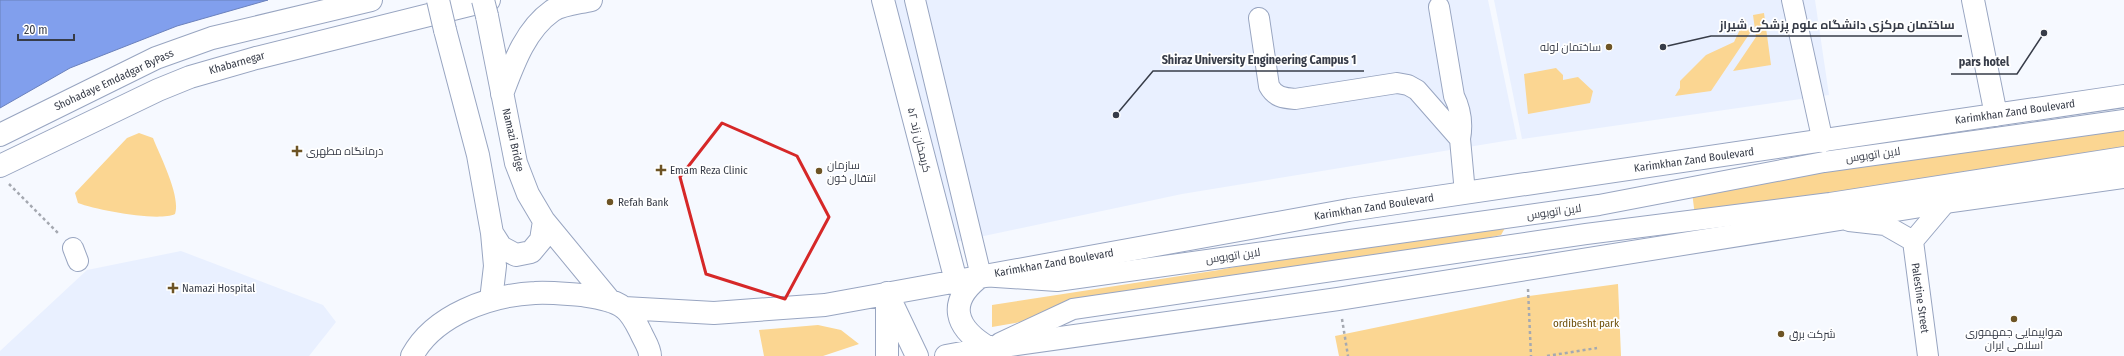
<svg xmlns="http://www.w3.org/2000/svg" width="2124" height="356" viewBox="0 0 2124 356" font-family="'Fira Sans Condensed',Cairo,sans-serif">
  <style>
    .built { fill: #e9f0ff }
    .green { fill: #fbd692 }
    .water { fill: #819fed; stroke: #6b81bc }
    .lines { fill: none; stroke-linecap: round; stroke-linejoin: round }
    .minor-casing { stroke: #98a5c1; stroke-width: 22 }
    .major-casing { stroke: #98a5c1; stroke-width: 24 }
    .path { stroke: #a5a9b1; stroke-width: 2.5; stroke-dasharray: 3 3; stroke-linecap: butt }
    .minor { stroke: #fff; stroke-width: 20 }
    .major { stroke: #fff; stroke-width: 22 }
    .major-bridge-casing { stroke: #98a5c1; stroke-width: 24; stroke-linecap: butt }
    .major-bridge { stroke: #fff; stroke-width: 22 }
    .marked { fill: none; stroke: #d62828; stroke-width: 3; stroke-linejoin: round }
    .poi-dot { fill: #6d5425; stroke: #fff; stroke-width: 1.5 }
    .labels { text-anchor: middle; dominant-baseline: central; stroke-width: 3.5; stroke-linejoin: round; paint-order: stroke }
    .poi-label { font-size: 11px; fill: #373c48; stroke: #fff; text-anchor: start }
    .street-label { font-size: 11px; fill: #373c48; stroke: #fff }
    .park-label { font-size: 11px; fill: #6f500a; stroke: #fff }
    .leader { fill: none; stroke: #373c48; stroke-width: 1.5 }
    .callout-dot { fill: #373c48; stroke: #fff; stroke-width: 1.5 }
    .callout-label { font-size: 12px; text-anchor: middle; font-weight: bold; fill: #373c48; stroke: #fff; stroke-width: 3.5; stroke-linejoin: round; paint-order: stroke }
  </style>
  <rect width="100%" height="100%" fill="#f6f9ff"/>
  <path class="built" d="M894,0H1488L1517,139L1182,194L951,243Z
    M1494,0H1815L1829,95L1522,139Z
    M181,251L323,305L336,322L309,356H0V351L87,270Z"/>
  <path class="green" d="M1764,13L1771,65L1733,71L1756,37L1753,15Z
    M1745,19L1750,33L1711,91L1675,96L1680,88V81L1706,55L1734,42Z
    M1556,68L1563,75V80L1578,77L1593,91L1590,103L1528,114L1524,74Z
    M2124,127V151L1695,216L1692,192Z
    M139,133L153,138C160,156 181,196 175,214C158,222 97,210 78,203L75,193L127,138Z
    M1505,228L1501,235L1380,260L992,327V305L1219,270L1322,250Z
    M1618,284L1621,356H1339L1335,336L1529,296Z
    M818,325L841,330L859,344L823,356H764L759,330Z"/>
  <path class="water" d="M0,0H268L177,26L70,68L0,108Z"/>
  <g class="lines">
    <defs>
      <path id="minor" d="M915,0L981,276L1057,281L1599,205L1824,162L2124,120
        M1792,0L1823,142
        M1439,7L1454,96C1461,110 1463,123 1460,139
        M1259,18L1269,86C1275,97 1283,98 1295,99L1397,83L1408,85L1417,90L1460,139L1465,193
        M1849,221L1885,225L1913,241
        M1913,241L1928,356
        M1913,241L1946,202
        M73,248L78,261
        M1000,343L1073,309L1586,234L1830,203L2124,157"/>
      <path id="major" d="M883,0L956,281
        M1973,0L1996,115
        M487,16L516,163L528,194L544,221L610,301
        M445,30L478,155L492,233L495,266L491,300
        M502,94C513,65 525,30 552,11C562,4 579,3 591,0
        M0,135L156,58L212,38L371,0
        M0,166L158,90L190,77L256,58L489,0
        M492,233L501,247L516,255L531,252L541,240L544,221
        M981,276C946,302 955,328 989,348
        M887,293L917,356
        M624,308L714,313L825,305L1349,210L2124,96
        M412,356C434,315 490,295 535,293C550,292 565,294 581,295C594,297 613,299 624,308C632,314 637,325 641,333C644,340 650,348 650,356
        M887,356V298
        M946,356L989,348L1338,299L1946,202L2124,177"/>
    </defs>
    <use href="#minor" class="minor-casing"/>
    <use href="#major" class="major-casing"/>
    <path class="path" d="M9,184L59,234
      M1528,289L1531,356
      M1342,319L1348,356
      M1547,356L1597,348"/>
    <use href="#minor" class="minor"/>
    <use href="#major" class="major"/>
    <defs>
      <path id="major-bridge" d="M438,0L445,30
        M483,0L487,16"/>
    </defs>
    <use href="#major-bridge" class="major-bridge-casing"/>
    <use href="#major-bridge" class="major-bridge"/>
  </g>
  <path class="marked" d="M722,123L797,156L829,217L785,299L706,274L680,177Z"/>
  <g class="poi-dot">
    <circle cx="1609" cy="47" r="4"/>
    <path d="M295 145h4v4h4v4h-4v4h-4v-4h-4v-4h4z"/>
    <path d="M659 164h4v4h4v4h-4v4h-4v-4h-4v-4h4z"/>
    <circle cx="819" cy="171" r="4"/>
    <circle cx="610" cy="202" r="4"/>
    <path d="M171 282h4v4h4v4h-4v4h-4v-4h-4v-4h4z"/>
    <circle cx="2014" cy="319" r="4"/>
    <circle cx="1781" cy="334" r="4"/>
  </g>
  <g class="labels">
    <g class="poi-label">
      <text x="1601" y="47" text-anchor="end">ساختمان لوله</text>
      <text x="306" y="151">درمانگاه مطهری</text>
      <text x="827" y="165">سازمان<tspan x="827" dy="13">انتقال خون</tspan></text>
      <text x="670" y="170">Emam Reza Clinic</text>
      <text x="618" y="202">Refah Bank</text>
      <text x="182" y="288">Namazi Hospital</text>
      <text x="2014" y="332" text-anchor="middle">هواپیمایی جمهموری<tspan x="2014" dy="13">اسلامی ایران</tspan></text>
      <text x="1789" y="334">شرکت برق</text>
    </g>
    <g class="street-label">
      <text transform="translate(237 63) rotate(-16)">Khabarnegar</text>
      <text transform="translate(114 80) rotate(-25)">Shohadaye Emdadgar ByPass</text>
      <text transform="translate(2015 112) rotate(-8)">Karimkhan Zand Boulevard</text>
      <text transform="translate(513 140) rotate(77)">Namazi Bridge</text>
      <text transform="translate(919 140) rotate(76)">کریمخان زند ۵۲</text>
      <text transform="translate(1873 155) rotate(-8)">لاین اتوبوس</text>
      <text transform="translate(1694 160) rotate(-8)">Karimkhan Zand Boulevard</text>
      <text transform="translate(1374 207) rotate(-9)">Karimkhan Zand Boulevard</text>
      <text transform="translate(1554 212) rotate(-8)">لاین اتوبوس</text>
      <text transform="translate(1233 256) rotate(-8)">لاین اتوبوس</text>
      <text transform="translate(1054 263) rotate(-10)">Karimkhan Zand Boulevard</text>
      <text transform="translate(1920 298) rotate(82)">Palestine Street</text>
    </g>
    <g class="park-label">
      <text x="1586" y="323">ordibesht park</text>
    </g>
  </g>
  <path class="leader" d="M1663 47L1711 36H1962M1116 115L1153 71H1364M2044 33L2017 74H1951"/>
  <g class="callout-dot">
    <circle cx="1663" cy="47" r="4"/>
    <circle cx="1116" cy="115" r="4"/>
    <circle cx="2044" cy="33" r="4"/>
  </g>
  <g class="callout-label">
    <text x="1837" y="29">ساختمان مرکزی دانشگاه علوم پزشکی شیراز</text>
    <text x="1259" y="64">Shiraz University Engineering Campus 1</text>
    <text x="1984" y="66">pars hotel</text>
  </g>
  <path d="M18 34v6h56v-6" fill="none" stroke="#373c48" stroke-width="2"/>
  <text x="24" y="34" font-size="12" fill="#373c48" stroke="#ffffff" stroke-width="3" paint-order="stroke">20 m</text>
</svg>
